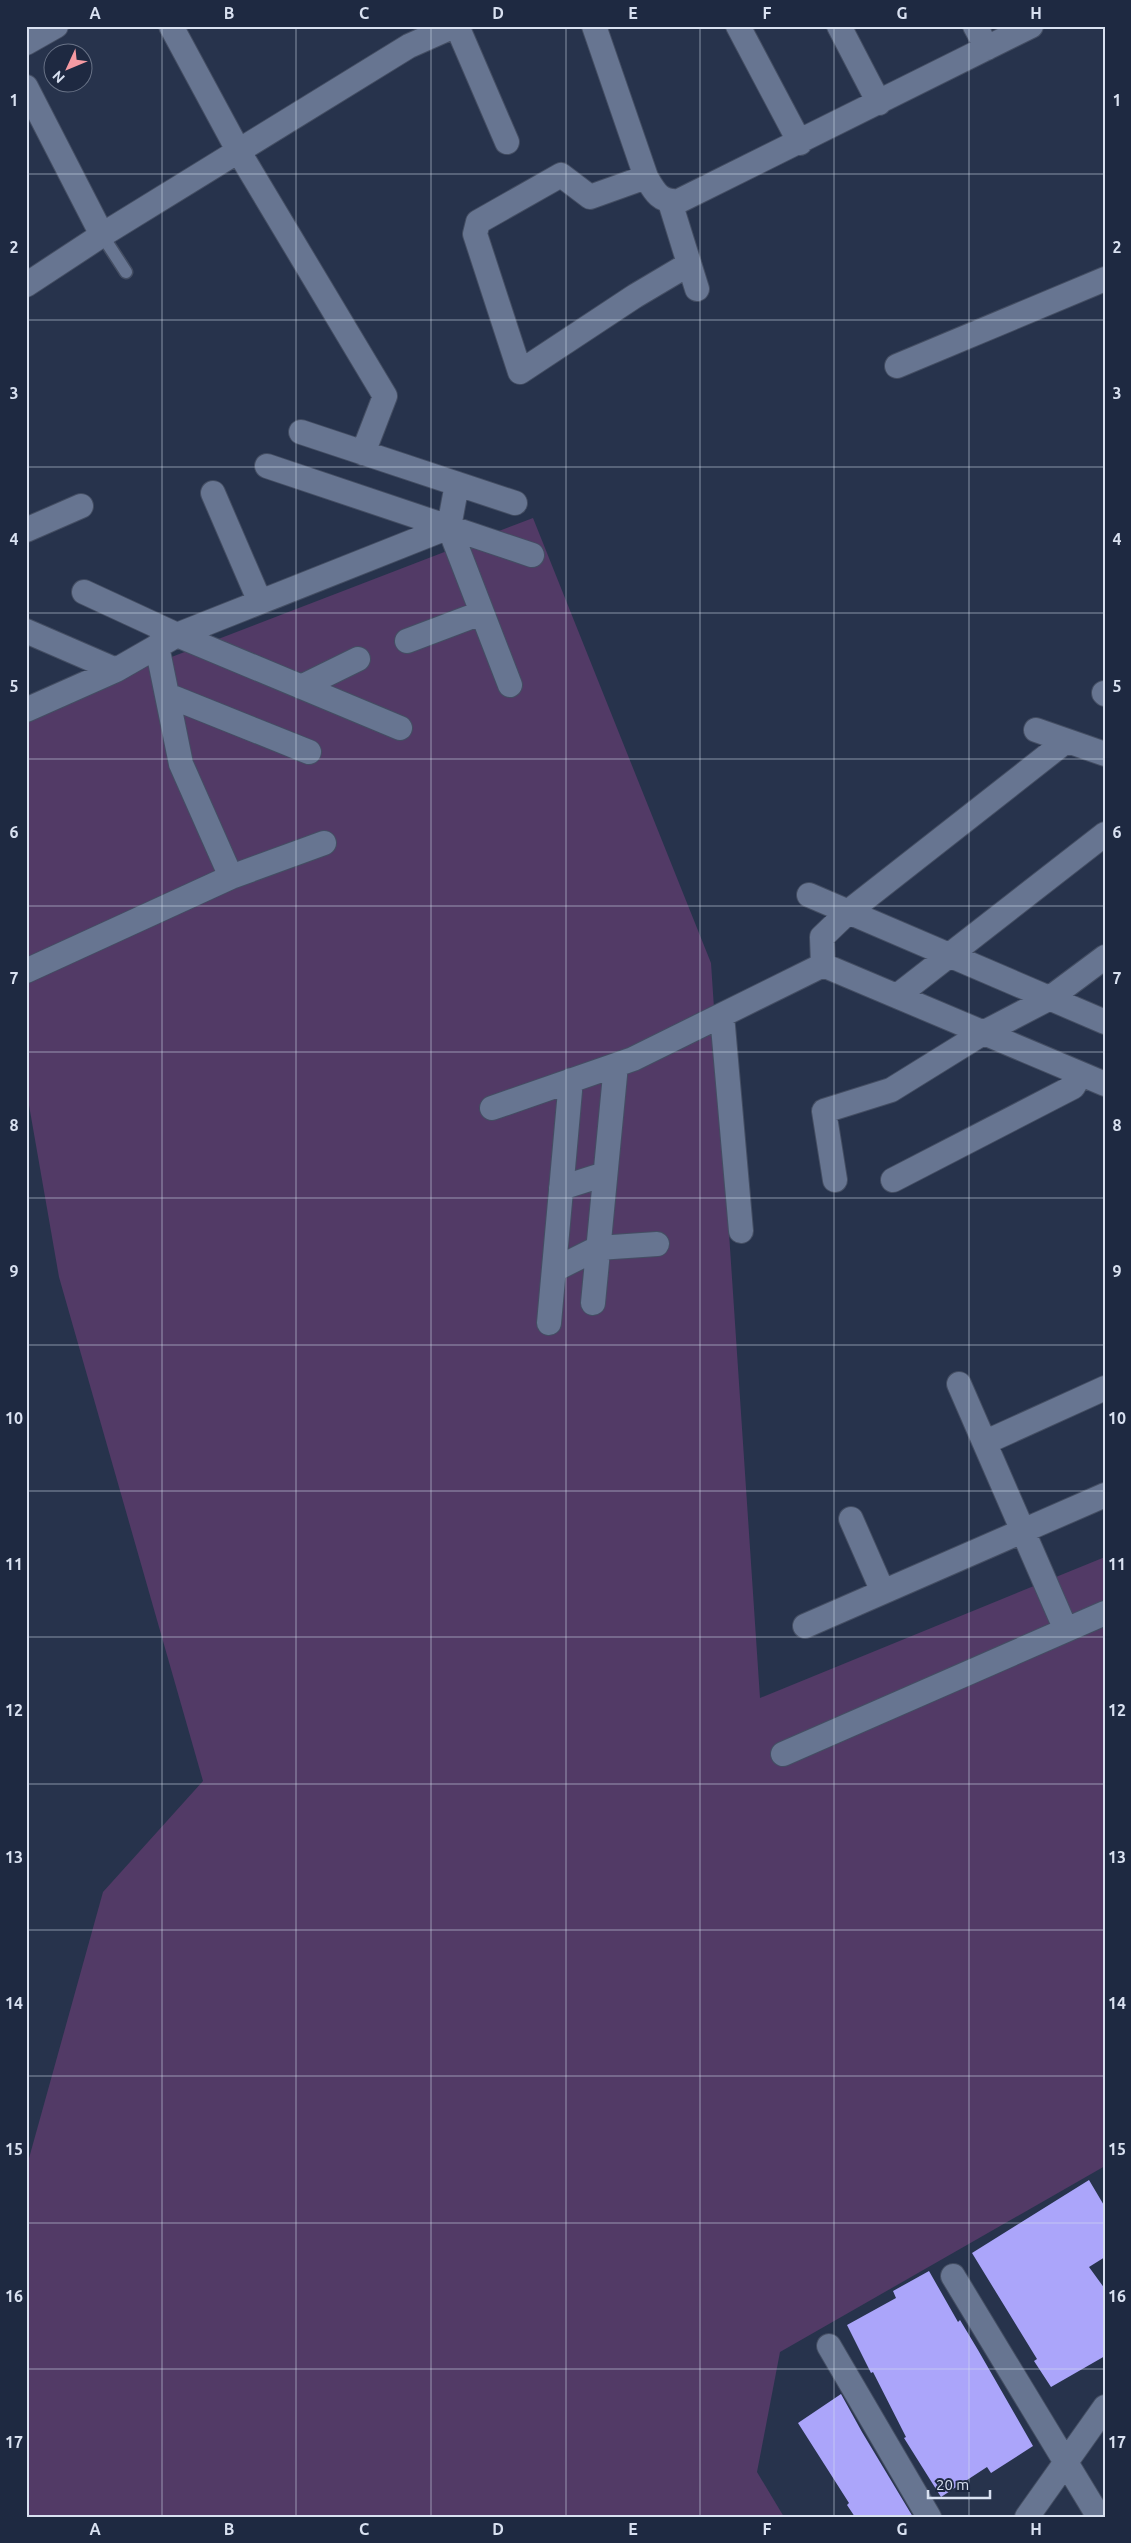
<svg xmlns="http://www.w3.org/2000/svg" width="1131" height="2543" viewBox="0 0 1131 2543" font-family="Ubuntu,sans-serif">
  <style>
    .green { fill: #523a66 }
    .building { fill: #aba5fa }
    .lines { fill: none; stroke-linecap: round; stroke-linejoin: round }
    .lane-casing { stroke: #444e63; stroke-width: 15 }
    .street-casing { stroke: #444e63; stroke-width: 26 }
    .lane { stroke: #677591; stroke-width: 12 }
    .street { stroke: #677591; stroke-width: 24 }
    .grid { fill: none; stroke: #d9e1f1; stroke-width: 1; stroke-opacity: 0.55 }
    .neatline { fill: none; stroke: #d9e1f1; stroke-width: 2 }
    .grid-label { font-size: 16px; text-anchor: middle; font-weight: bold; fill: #d9e1f1 }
  </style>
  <rect width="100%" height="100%" fill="#27334c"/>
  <path class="green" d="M533,518L711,963L760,1698L1105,1557V2166L780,2352L757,2472L784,2517H26V2169L103,1892L203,1781L59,1277L26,1088V713Z"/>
  <path class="building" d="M1089,2180L1105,2207V2257L1089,2267L1105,2289V2356L1051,2387L1034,2361L1037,2359L972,2253Z
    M929,2271L958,2322L960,2320L978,2350L1033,2446L991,2473L987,2467L941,2497L904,2438L906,2437L873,2372L871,2373L847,2325L896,2298L893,2291Z
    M841,2394L862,2432L913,2517H855L847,2505L849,2503L798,2423Z"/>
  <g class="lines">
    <defs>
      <path id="lane" d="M102,235L126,272"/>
      <path id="street" d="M171,26L239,152L385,396L363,453
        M457,26L507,142
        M594,26L646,177C654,191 660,203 679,201L1031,26
        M738,26L800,143
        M839,26L879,103
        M975,26L987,48
        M26,43L56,26
        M26,87L102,235
        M646,177L590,197L561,175L478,222L475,234L520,372L635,296L689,264
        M670,202L697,289
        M26,285L102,235L409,46L454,26
        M897,366L1105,279
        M301,432L515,503
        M267,466L532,555
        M457,484L449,527L510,685
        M213,493L260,602
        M26,530L81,506
        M84,592L177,635L400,728
        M26,631L116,670
        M407,641L481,613
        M157,646L181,764L231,877
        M301,687L358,659
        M1104,693L1105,694
        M167,695L309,752
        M26,710L116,670L177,635L449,527
        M1036,730L1105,754
        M1066,741L848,912L822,937L823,965L1105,1084
        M809,895L1105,1022
        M26,971L231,877L324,843
        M897,996L1105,834
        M722,1015L741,1231
        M492,1108L633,1059L823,965
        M835,1180L824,1111L891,1090L983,1033L1050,998L1105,957
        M893,1180L1073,1087L1081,1074
        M561,1188L605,1174
        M554,1270L598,1248L657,1244
        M593,1303L616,1065
        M549,1323L571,1080
        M959,1384L1066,1630L1105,1613
        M986,1442L1105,1388
        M851,1519L883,1592
        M805,1626L1105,1495
        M783,1754L1066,1630
        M953,2276L1099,2517
        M829,2346L929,2517
        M1027,2517L1105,2407"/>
    </defs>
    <use href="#lane" class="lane-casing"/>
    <use href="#street" class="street-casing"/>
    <use href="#lane" class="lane"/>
    <use href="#street" class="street"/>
  </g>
  <path class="grid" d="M162,26V2517M296,26V2517M431,26V2517M566,26V2517M700,26V2517M834,26V2517M969,26V2517M26,174H1105M26,320H1105M26,467H1105M26,613H1105M26,759H1105M26,906H1105M26,1052H1105M26,1198H1105M26,1345H1105M26,1491H1105M26,1637H1105M26,1784H1105M26,1930H1105M26,2076H1105M26,2223H1105M26,2369H1105"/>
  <rect width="1131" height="2543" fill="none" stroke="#1e2941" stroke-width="55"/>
  <g transform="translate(68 68) rotate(226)"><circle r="24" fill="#1e2941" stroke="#697387"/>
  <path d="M0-4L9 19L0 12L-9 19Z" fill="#f49aa2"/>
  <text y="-8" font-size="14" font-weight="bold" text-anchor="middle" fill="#d9e1f1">N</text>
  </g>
  <path d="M928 2490v8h62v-8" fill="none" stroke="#d9e1f1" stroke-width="2.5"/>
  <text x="936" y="2490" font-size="15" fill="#d9e1f1" stroke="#1e2941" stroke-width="4" paint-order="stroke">20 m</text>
  <rect x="28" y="28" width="1076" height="2488" class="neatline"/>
  <g class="grid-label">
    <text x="95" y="19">A</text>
    <text x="229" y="19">B</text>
    <text x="364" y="19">C</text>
    <text x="498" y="19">D</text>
    <text x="633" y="19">E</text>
    <text x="767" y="19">F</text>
    <text x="902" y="19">G</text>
    <text x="1036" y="19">H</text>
    <text x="14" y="106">1</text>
    <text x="1117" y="106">1</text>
    <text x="14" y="253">2</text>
    <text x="1117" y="253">2</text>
    <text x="14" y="399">3</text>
    <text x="1117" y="399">3</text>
    <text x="14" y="545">4</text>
    <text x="1117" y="545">4</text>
    <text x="14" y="692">5</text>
    <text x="1117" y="692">5</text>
    <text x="14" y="838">6</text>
    <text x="1117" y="838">6</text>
    <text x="14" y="984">7</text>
    <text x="1117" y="984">7</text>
    <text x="14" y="1131">8</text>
    <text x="1117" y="1131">8</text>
    <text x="14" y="1277">9</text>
    <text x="1117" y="1277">9</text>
    <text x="14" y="1424">10</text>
    <text x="1117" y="1424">10</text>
    <text x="14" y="1570">11</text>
    <text x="1117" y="1570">11</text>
    <text x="14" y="1716">12</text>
    <text x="1117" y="1716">12</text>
    <text x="14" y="1863">13</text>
    <text x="1117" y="1863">13</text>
    <text x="14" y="2009">14</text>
    <text x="1117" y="2009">14</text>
    <text x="14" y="2155">15</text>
    <text x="1117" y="2155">15</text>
    <text x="14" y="2302">16</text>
    <text x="1117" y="2302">16</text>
    <text x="14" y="2448">17</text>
    <text x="1117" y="2448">17</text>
    <text x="95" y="2535">A</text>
    <text x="229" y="2535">B</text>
    <text x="364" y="2535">C</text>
    <text x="498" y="2535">D</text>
    <text x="633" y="2535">E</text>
    <text x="767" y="2535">F</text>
    <text x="902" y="2535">G</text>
    <text x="1036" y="2535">H</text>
  </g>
</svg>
